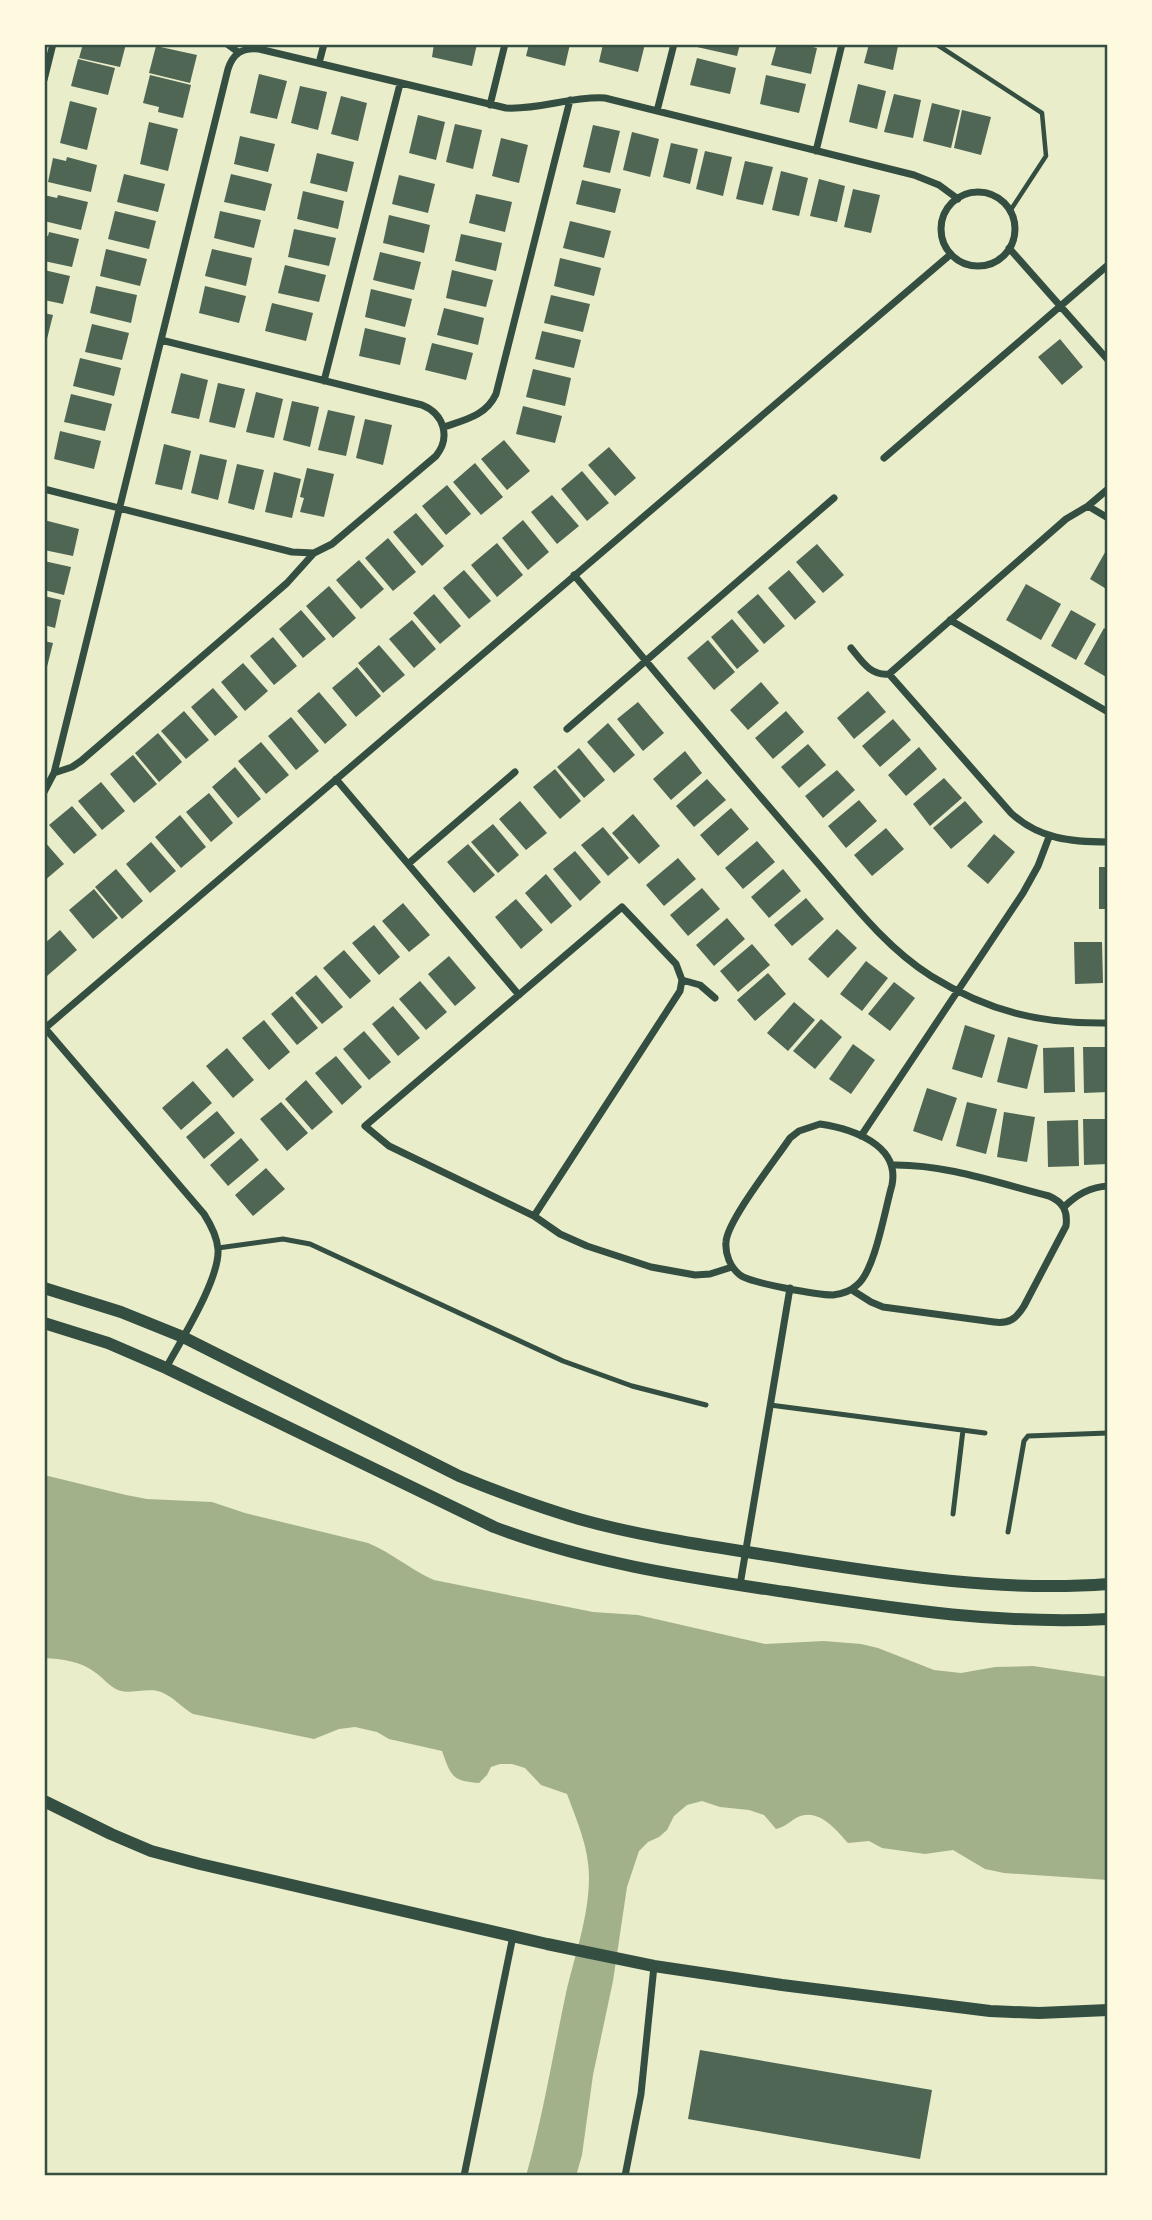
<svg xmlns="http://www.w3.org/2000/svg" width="1152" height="2220" viewBox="0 0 1152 2220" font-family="'Public Sans',sans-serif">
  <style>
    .water { fill: #a3b18a }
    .building { fill: #4f6655 }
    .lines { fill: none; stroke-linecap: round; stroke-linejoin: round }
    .path { stroke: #344e41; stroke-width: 4.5 }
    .service { stroke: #344e41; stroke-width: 5 }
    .minor { stroke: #344e41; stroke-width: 7 }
    .tertiary { stroke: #344e41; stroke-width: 12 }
    .neatline { fill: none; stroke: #344e41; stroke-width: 2.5 }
  </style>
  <rect width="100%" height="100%" fill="#e9edc9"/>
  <path class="water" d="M44,1475L126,1495L147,1499L212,1502L245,1513L368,1543C392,1553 411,1570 434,1580L593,1612L638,1615L765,1644L824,1641L861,1644L878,1648L934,1670L961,1673L995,1667L1033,1666L1108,1677V1880L1004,1873L985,1869L953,1850L925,1854L882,1848L869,1841L848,1843C836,1829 817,1806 796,1818C789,1822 785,1827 776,1829L764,1815L749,1810L720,1807L702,1801L687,1805L674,1816L667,1830L659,1837L648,1842L639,1851L627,1887L613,1981L593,2075L582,2155L576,2176H526C543,2116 553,2054 566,1993C575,1955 589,1916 589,1877C589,1848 577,1821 567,1794L541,1785L525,1768L512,1764H500L491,1767L487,1775L479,1783C452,1781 451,1776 442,1751L389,1739L377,1732L355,1727L339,1729L314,1739L193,1714C182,1708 174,1697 161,1692C147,1687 129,1695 118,1690C110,1687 103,1678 96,1673C81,1661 62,1659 44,1658Z"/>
  <path class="building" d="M83,44H126L120,67L79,58Z
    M434,44H477L472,66L432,57Z
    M529,44H570L565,66L526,56Z
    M603,44H645L638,72L599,62Z
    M698,44H740L737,56L697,47Z
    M777,44H800L817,48L811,74L771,65Z
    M869,44L898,46L893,70L864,63Z
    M156,46L197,55L190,83L149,73Z
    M697,58L736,68L730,94L690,85Z
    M78,59L115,68L108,95L71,86Z
    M259,74L287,81L277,119L250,113Z
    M150,75L191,85L183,118L158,112L159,107L143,103Z
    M766,75L806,84L799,113L760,104Z
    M858,84L886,91L877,129L849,122Z
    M300,86L327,92L318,130L291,123Z
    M894,94L921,100L913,138L884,132Z
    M341,96L367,103L358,141L331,134Z
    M70,101L97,108L87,150L60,143Z
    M932,103L960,110L951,148L923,141Z
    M962,110L991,117L981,155L954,148Z
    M418,115L445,122L436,160L409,153Z
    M149,122L178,129L168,171L140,164Z
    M455,124L482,130L473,169L446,162Z
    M593,125L620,131L610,173L583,167Z
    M632,132L659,139L650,177L623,170Z
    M240,136L275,144L268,172L234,164Z
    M501,138L528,145L519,183L492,176Z
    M671,143L698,149L690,184L663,177Z
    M705,151L732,157L723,196L696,189Z
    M317,153L354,162L347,192L310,183Z
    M67,157L97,165L91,192L48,182L53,158L66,161Z
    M745,161L773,167L763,205L736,199Z
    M781,171L808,178L799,216L772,210Z
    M124,174L165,184L158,212L117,202Z
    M231,174L272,184L265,211L224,202Z
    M399,175L435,184L428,213L392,204Z
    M819,179L845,186L837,222L810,216Z
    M582,180L621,189L615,213L576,204Z
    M853,189L880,195L871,233L844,227Z
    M303,191L344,201L338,229L297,219Z
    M476,194L512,202L505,232L469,223Z
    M44,195L57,198L58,195L88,202L81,230L44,221Z
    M115,211L156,221L149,249L108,239Z
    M220,211L261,220L254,248L214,238Z
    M389,215L430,225L424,253L383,243Z
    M570,221L611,231L604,258L563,248Z
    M294,229L336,238L329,266L288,257Z
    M49,232L79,239L72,267L44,261V235L48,236Z
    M461,234L502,243L496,271L455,261Z
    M106,249L147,259L140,286L100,276Z
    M212,249L252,258L246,286L205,276Z
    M380,252L421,262L414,290L373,280Z
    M560,258L601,268L594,296L554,286Z
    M285,265L326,275L319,302L278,293Z
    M44,270L70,276L63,304L44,300Z
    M452,270L493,280L486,307L446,298Z
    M96,286L137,295L131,323L90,313Z
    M205,286L246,296L239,323L199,313Z
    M371,289L412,299L405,327L365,317Z
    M551,295L590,304L583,332L544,323Z
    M272,303L313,313L306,341L265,331Z
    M444,308L484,318L478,345L437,335Z
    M44,313L53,315L46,343L44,342Z
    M92,324L129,333L122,360L85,352Z
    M365,328L406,338L400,365L359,356Z
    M542,331L581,340L574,368L535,359Z
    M1060,339L1083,367L1062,385L1038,357Z
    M432,343L473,353L466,380L425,370Z
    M80,358L121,368L114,396L73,386Z
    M533,369L571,378L565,406L526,397Z
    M181,373L208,380L199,419L171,413Z
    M218,383L245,389L235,428L209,422Z
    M256,392L283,399L274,438L246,432Z
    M71,394L112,404L105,431L64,422Z
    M292,401L319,407L310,447L283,440Z
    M523,406L562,416L555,443L516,434Z
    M328,410L355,416L346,456L318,450Z
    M365,419L392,425L383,465L356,458Z
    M60,431L101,441L94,469L54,459Z
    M504,440L530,471L507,490L481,459Z
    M164,444L191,451L182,490L155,484Z
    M609,447L636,478L615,496L588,465Z
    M200,454L227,460L218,500L191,493Z
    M475,463L503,497L481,515L453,482Z
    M237,464L264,470L254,510L228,503Z
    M307,468L334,474L324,517L300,512L304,498L300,497Z
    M582,471L609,503L587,521L561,489Z
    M274,472L301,479L292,518L265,512Z
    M447,485L471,514L446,535L422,506Z
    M552,495L579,526L557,544L531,512Z
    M416,513L444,546L422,566L393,532Z
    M44,520L79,529L73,556L44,550Z
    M523,520L549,552L528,570L502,538Z
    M388,538L416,572L393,591L365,558Z
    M497,543L523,575L497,597L471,565Z
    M817,544L844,575L823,593L796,562Z
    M1108,547V590L1090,579Z
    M359,560L384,589L361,609L336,580Z
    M44,561L71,567L64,595L44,590Z
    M464,570L491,601L469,619L443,588Z
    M789,570L816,602L795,620L768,588Z
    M1026,584L1061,604L1041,640L1006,620Z
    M329,586L356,618L333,638L306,606Z
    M434,594L461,626L440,644L413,613Z
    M758,594L785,626L764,644L737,612Z
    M44,596L61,600L55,628L44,625Z
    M301,610L326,639L303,658L279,629Z
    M1071,610L1096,624L1076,660L1051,646Z
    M732,619L759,651L737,669L711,637Z
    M412,620L436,649L414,668L389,639Z
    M1104,628L1108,631V678L1084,664Z
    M273,637L297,666L274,685L250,656Z
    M708,640L735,672L714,690L687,658Z
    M44,641L53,643L45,675H44Z
    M379,645L405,675L383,693L358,663Z
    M243,663L268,691L245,711L221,682Z
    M357,667L381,696L356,717L332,688Z
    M761,682L779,703L748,730L730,710Z
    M213,688L238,717L215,736L191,707Z
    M868,691L886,712L854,739L837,718Z
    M319,692L347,725L325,744L297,711Z
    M638,702L664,733L643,751L617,719Z
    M184,711L209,740L186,759L161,731Z
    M786,711L804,732L773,759L755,738Z
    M291,717L319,751L296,770L268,736Z
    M893,719L911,740L880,767L862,746Z
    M608,723L635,755L614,773L587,742Z
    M158,733L182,762L159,782L135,753Z
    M261,742L289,775L266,794L238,761Z
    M808,744L826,765L799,788L781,767Z
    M919,747L937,769L906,796L888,775Z
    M579,748L605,780L584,798L557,767Z
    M685,751L702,773L671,800L653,779Z
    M133,755L157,784L134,803L110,774Z
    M235,767L261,799L238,818L212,787Z
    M555,769L581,801L560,819L533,787Z
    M837,770L855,790L823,818L805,796Z
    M944,778L962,798L930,826L913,804Z
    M707,779L726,800L694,827L676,806Z
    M101,782L125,811L102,830L78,801Z
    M209,793L233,823L211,842L186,812Z
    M859,800L877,821L846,848L828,826Z
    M520,801L547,833L526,850L499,819Z
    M965,801L983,822L951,849L933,828Z
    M72,806L97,835L74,854L49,825Z
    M731,808L749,829L718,856L700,835Z
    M633,814L660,846L639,864L612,833Z
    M180,815L206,847L181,868L155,837Z
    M493,824L519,855L498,873L471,842Z
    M603,827L629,858L608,876L581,845Z
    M886,828L904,849L872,876L854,855Z
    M994,834L1015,852L988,884L967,866Z
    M44,841L64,864L44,881Z
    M757,841L775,862L743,889L725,868Z
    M151,842L176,871L150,893L126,864Z
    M468,844L495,875L474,893L447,862Z
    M575,851L601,882L580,901L553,869Z
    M678,858L696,879L664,906L646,885Z
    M1099,867H1108V909H1099Z
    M116,869L143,901L122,919L95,887Z
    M783,869L801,891L769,918L751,897Z
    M546,874L572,906L551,924L525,893Z
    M702,888L720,909L688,936L670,915Z
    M94,889L118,918L93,939L69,910Z
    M806,898L824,919L792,946L774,925Z
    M516,899L543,930L521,949L495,917Z
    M403,903L430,935L409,952L382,921Z
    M727,918L745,939L714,966L696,945Z
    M374,925L400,957L379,975L352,943Z
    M837,929L857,948L828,978L808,959Z
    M60,930L77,950L47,976L44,971V944Z
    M1074,942H1102L1103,983L1075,984Z
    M752,944L770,965L738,992L720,971Z
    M344,950L371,981L350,999L323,968Z
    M449,956L476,988L455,1006L428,974Z
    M866,961L888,978L862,1011L840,994Z
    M768,973L786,994L755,1021L737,1000Z
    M316,975L343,1007L322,1024L295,993Z
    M420,981L447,1012L426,1030L399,999Z
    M894,982L915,998L890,1031L868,1014Z
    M292,996L318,1028L297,1045L271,1014Z
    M794,1002L815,1020L788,1051L767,1033Z
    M393,1006L420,1038L398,1056L372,1024Z
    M821,1019L842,1037L815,1069L793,1051Z
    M264,1020L290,1052L269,1070L242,1038Z
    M965,1025L995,1035L982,1078L952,1069Z
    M364,1031L391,1062L369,1080L343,1049Z
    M1008,1037L1038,1045L1027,1089L997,1082Z
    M853,1044L875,1060L851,1094L829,1079Z
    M1074,1047L1075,1092L1044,1093L1043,1048Z
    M1083,1047H1108V1092L1084,1093Z
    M227,1048L254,1080L233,1098L206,1066Z
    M336,1056L362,1087L342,1105L315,1073Z
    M306,1080L333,1112L312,1130L285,1099Z
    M193,1081L212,1103L181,1130L162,1108Z
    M927,1088L957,1098L942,1141L913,1131Z
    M281,1102L308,1133L287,1151L260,1119Z
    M967,1102L997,1109L986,1154L956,1146Z
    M217,1111L235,1133L204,1159L186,1137Z
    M1004,1112L1035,1117L1027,1162L997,1157Z
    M1083,1119H1108V1164L1084,1165Z
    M1078,1120L1079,1166L1048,1167L1047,1121Z
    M241,1138L259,1160L228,1186L210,1165Z
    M266,1168L285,1189L253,1216L235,1195Z
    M700,2050L932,2090L920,2159L688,2119Z"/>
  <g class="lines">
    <path class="path" d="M936,44L1042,113L1046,156L1010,211"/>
    <path class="service" d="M218,1248L283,1239L310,1244L563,1361L632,1386L706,1405
      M770,1405L985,1433
      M953,1514L963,1430
      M1008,1532L1024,1441L1028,1436L1108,1433"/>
    <path class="minor" d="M227,44L238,52
      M319,63L324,44
      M44,80L53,44
      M490,105L505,44
      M657,111L674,44
      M816,151L842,44
      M941 229a37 37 0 1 1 74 0a37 37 0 1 1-74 0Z
      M1009,248L1108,360
      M324,381L400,84
      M444,427C464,420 486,416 496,394L570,100
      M884,458L1108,265
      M44,489L292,552L314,553L332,544L436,456C451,437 444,414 422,405L161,340
      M1088,506L1108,518
      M574,575C652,668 729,761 808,852C846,895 882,945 931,976C989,1012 1041,1024 1108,1023
      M950,620L1108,712
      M851,648C861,660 870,676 889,674L1011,813C1039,839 1071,842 1108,842
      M889,674L1066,519L1088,506L1108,489
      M567,729L834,498
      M54,773L72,767L81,761L287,583L314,553
      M336,779L519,995
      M44,792L54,773L228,69C233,53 243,47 259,49L506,108C540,110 571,96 605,98L914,175L939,185L958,199
      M408,864L515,772
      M682,980L700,985L715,998
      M44,1027L204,1214C211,1225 217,1236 218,1249C220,1279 181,1340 166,1368
      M44,1029L951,254
      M820,1124C853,1129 900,1145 892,1185C885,1209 875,1271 857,1285C851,1291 841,1294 833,1295C818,1295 750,1283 740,1275C730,1267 725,1254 726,1242C727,1221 776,1159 790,1138L799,1131Z
      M861,1136L1023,893L1038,866L1049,837
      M1064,1207C1077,1194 1090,1187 1108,1186
      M534,1216L680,991L682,980L676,964L622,907L365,1126L389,1146L534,1216L560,1234L587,1246L651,1267L695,1275L710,1274L732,1267
      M852,1290L871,1302L883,1307L994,1322C1009,1324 1016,1319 1024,1306L1066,1226C1068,1211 1063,1202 1049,1196C998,1183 945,1164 892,1165
      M740,1585L790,1288
      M464,2176L513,1936
      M625,2176L641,2094L654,1966"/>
    <path class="tertiary" d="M44,1288L121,1312L183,1337L459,1476C498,1492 538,1507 579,1519C650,1539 725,1548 797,1560C899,1576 1005,1592 1108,1584
      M44,1323L108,1343L166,1368L494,1527C588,1563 686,1577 785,1592C892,1608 999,1625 1108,1619
      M44,1801L111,1834L151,1851L200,1864L547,1944L654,1966L782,1985L990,2011L1039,2013L1108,2010"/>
  </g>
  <rect width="1152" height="2220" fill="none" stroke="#fefae0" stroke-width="91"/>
  <rect x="46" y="46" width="1060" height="2128" class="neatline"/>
</svg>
